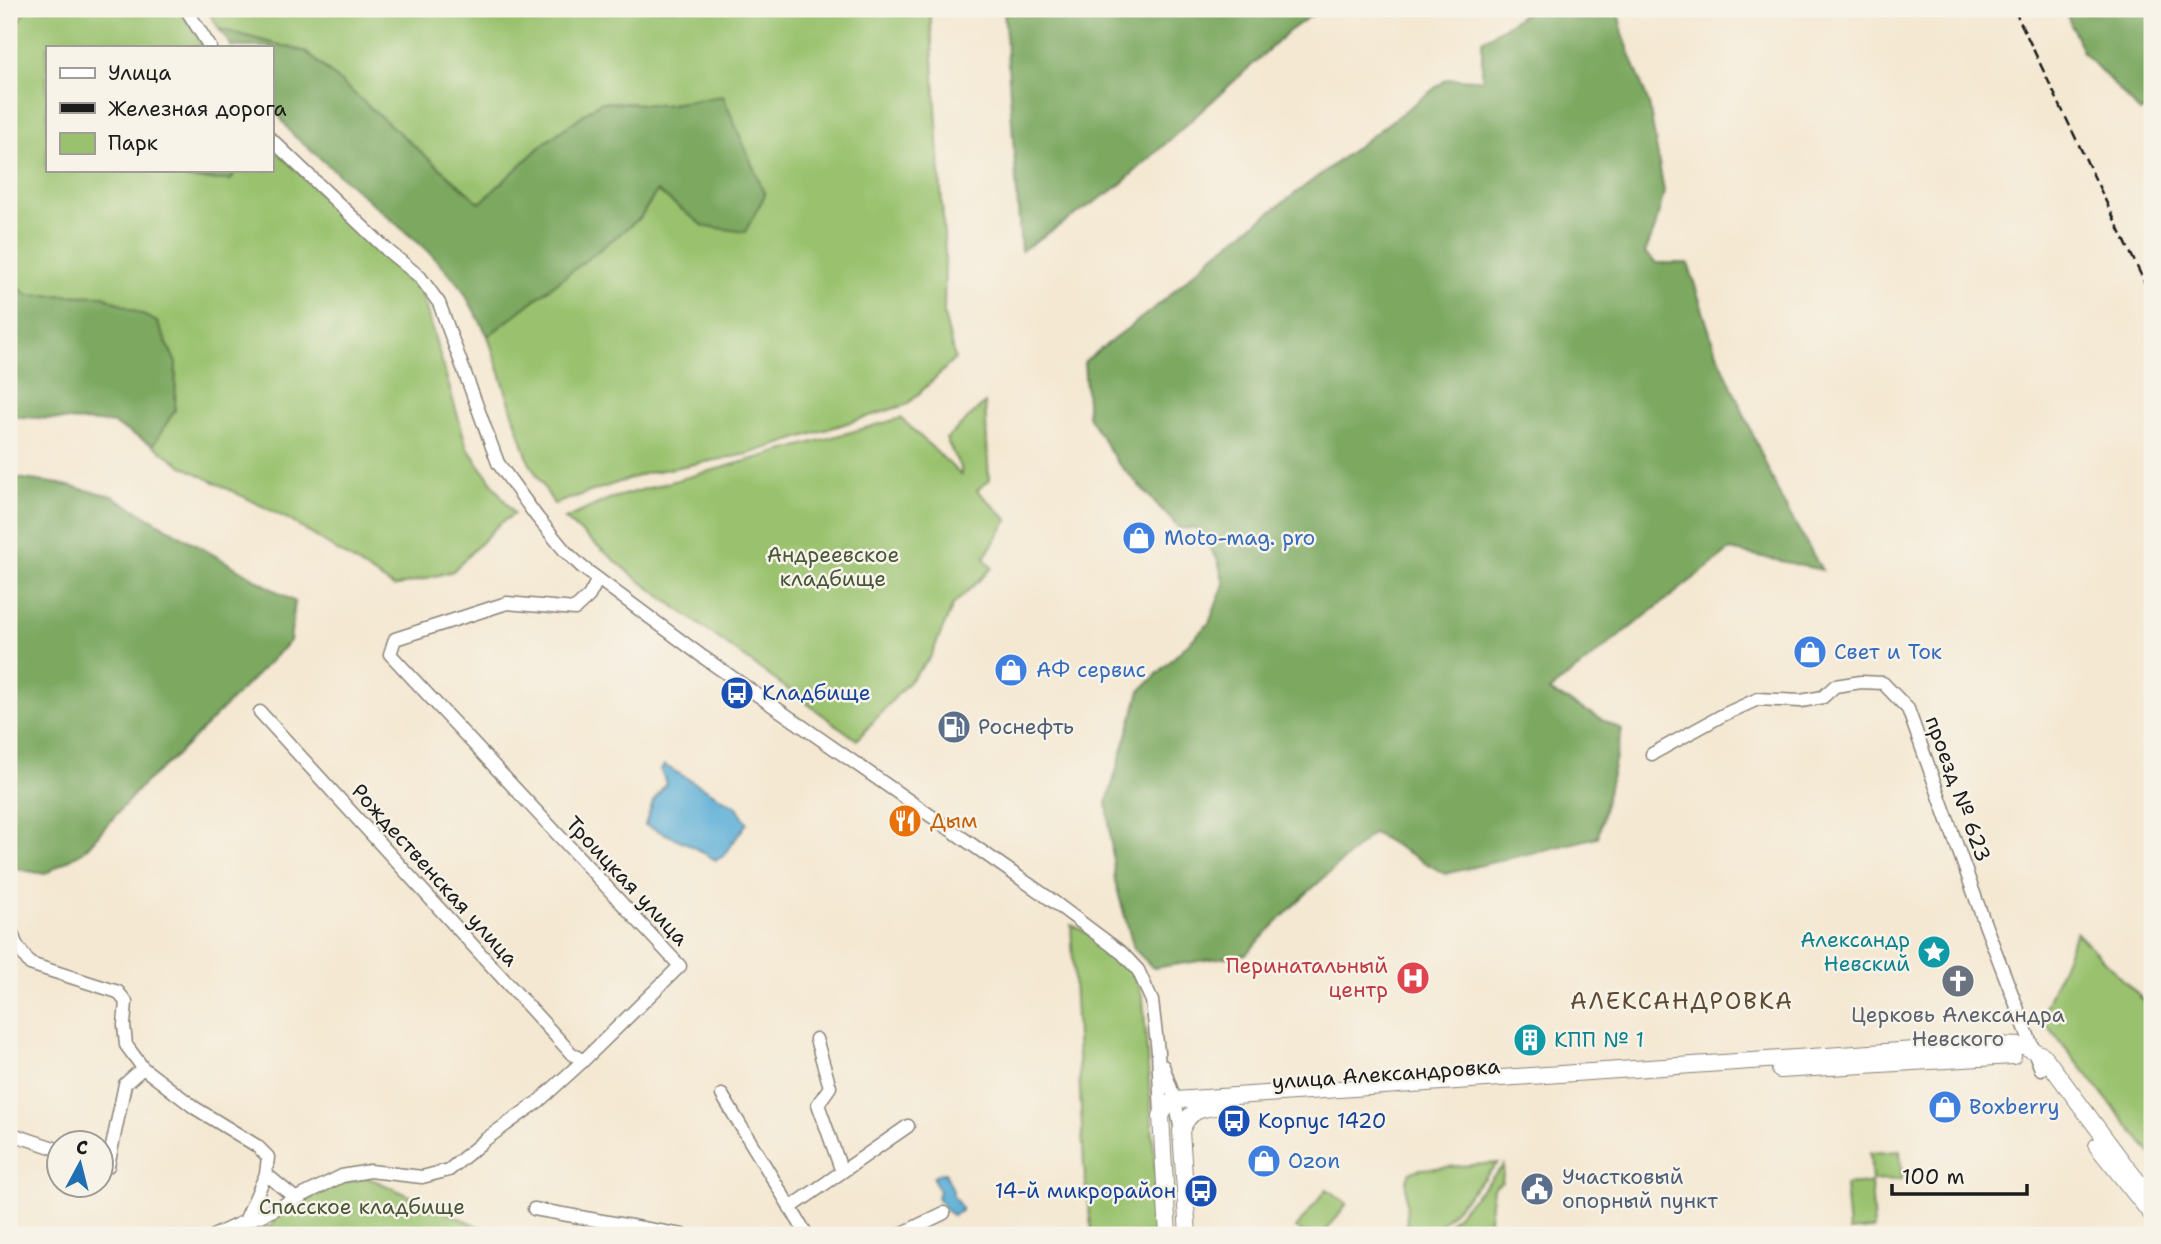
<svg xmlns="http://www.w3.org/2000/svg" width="2161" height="1244" viewBox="0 0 2161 1244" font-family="'Shantell Sans',sans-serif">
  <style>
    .green { fill: #9ac26e; stroke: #5b6f45; stroke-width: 2 }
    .forest { fill: #7ba861; stroke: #4c623e; stroke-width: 2 }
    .water { fill: #5cafd7; stroke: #3c667a; stroke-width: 2 }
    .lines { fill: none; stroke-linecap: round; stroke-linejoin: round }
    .minor-casing { stroke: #888277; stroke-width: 15 }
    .major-casing { stroke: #888277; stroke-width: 18 }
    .minor { stroke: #fff; stroke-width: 12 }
    .major { stroke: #fff; stroke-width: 16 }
    .rail { stroke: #1c1c1c; stroke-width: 2.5; stroke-dasharray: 10 5; stroke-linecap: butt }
    .labels { text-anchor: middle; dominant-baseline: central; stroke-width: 5; stroke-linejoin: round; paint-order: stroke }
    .shop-label { font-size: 21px; fill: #366cbe; stroke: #f7f3e8; text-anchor: start }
    .park-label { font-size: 21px; fill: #485639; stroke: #f7f3e8 }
    .transit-label { font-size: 21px; fill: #164399; stroke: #f7f3e8; text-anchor: start }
    .service-label { font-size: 21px; fill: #4e5e75; stroke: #f7f3e8; text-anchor: start }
    .street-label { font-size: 21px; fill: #1c1c1c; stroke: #f7f3e8 }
    .food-label { font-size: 21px; fill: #c56008; stroke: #f7f3e8; text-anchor: start }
    .culture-label { font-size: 21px; fill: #0d838f; stroke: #f7f3e8; text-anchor: end }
    .health-label { font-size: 21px; fill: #be3a42; stroke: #f7f3e8; text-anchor: end }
    .worship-label { font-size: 21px; fill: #5b616d; stroke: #f7f3e8 }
    .neighbourhood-label { font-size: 23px; letter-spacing: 2px; fill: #5e4a33; stroke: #f7f3e8 }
  </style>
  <rect width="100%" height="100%" fill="#f7f3e8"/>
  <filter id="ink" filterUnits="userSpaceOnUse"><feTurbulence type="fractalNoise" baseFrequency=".0143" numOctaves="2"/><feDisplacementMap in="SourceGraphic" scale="14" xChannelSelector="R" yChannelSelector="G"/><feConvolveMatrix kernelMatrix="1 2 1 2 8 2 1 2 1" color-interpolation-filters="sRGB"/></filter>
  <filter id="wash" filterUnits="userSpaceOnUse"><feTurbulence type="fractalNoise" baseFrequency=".00686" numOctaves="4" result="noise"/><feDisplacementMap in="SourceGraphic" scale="28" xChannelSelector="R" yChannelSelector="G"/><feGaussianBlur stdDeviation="1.57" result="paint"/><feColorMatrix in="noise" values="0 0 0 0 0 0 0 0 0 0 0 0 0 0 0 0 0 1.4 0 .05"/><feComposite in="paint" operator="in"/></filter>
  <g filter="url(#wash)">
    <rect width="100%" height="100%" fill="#f4e8d2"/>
    <path class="green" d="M25,9H181L204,47H47V170H178L187,179L231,180L236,170H271V145L360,233L418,281L467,447L514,514L499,524L453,571L394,587L288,519L184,467L153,445L175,410L176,363L157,322L104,296L28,295L9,281V27H17Z
      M207,9H930L945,254L944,315L955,359L908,404L748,454L647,473L554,504L529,462L488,336L640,218L657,191L704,226L723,96L664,105L601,102L543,144L480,204L306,52L219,29Z
      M985,403L989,481L977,490L1008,520L984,558L992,568L953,605L930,658L857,740L636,578L565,519L609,499L901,418L961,475V469L946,439Z
      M1071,925C1089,931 1122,956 1132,972C1137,980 1140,989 1143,998L1160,1235H1092L1084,1166Z
      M2076,932L2152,1009V1155L2041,1018Z
      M1900,1151L1902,1179L1872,1181L1870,1153Z
      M1498,1163L1431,1235H1407L1406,1182L1410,1172L1421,1169Z
      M1504,1165L1502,1182L1493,1188L1487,1235H1438Z
      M367,1177L498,1235H261L263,1229L273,1225L279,1212L323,1187Z
      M1871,1183L1874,1229L1849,1231L1845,1185Z
      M1327,1189L1347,1204L1323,1235H1305L1296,1228Z"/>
    <path class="forest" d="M1004,9H1320L1288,32L1119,186L1021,251Z
      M1531,9H1617L1624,37L1649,104L1664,192L1655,228L1645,253L1656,263H1688L1714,346L1782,501L1822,570L1730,550L1549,691L1622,730L1598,837L1445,874L1373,833L1294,905L1246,954L1153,968L1134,949L1115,881L1107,802L1140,691L1209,623L1224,584L1218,560L1196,529L1179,528L1117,462L1088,416L1084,362L1163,301L1216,253L1447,79L1482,80V41Z
      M2064,9H2152V106L2140,112L2083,52Z
      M219,29L306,52L480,203L543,144L601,102L664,105L723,96L765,195L745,232L704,226L657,191L640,218L488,336L460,285L430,253L292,134L271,104V47H232Z
      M178,170H236L231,180L187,179Z
      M9,281L28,295L104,296L157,322L176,363L175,410L153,445L112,423L9,416Z
      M9,477L60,484L112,496L295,602L290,641L176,756L143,784L84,851L45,874L9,868Z"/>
    <path class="water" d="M664,765L737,807L747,823L723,856L716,860L684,842L645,825L653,802L666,783L661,770Z
      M945,1173L953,1190V1196L961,1207V1211L953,1215L948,1212L937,1197L939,1191L933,1178L937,1174Z"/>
  </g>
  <g filter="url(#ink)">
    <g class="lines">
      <defs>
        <path id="minor" d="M186,9L210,47
          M271,139L387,250L420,277L439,303L498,463L537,517L565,551L582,567L703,657L1050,899L1122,953L1138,970L1152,1001L1158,1052L1161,1114
          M260,712L571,1053L583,1061
          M1652,754L1723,715L1758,699L1801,701L1823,697L1835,686L1861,682L1883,683L1908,709L1986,927L2041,1069
          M9,925L16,944L30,964L118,992L126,1002L124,1025L126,1045L143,1068L195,1108L257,1146L268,1157L266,1174L245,1221
          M816,1039L830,1087L818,1104L842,1172
          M1163,1066L1175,1100L1181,1131
          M722,1095L807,1235
          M9,1133L60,1150
          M102,1164L108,1166L125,1084L143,1068
          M266,1174L295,1198
          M790,1208L908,1126
          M534,1209L682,1235
          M215,1235L245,1221L263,1215L342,1176L370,1171L422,1177L449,1170L486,1139L539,1101L583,1061L680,966L390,654L395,639L507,603L575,609L589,596L598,579
          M899,1235L944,1213"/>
        <path id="major" d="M1780,1070L2013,1056
          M2097,1146L2152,1215
          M1168,1235L1161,1116L1167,1105L1175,1100L1989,1045L2024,1046L2044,1056L2124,1164L2152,1199
          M1188,1235L1181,1131C1189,1109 1202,1108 1224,1106"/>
      </defs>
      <use href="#minor" class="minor-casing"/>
      <use href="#major" class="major-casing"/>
      <use href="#minor" class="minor"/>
      <use href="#major" class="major"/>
      <path class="rail" d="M2014,9L2152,298"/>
    </g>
  </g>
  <defs>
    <symbol id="shop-disc" viewBox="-11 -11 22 22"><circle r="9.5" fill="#3f7fe0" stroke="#f7f3e8"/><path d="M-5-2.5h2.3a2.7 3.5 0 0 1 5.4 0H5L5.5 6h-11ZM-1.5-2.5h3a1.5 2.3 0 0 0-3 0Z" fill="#fff"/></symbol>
    <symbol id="bus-disc" viewBox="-11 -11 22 22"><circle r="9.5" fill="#1a4fb4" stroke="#f7f3e8"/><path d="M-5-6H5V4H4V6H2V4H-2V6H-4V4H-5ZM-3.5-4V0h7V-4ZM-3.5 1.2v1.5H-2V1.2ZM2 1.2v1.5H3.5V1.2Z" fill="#fff"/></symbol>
    <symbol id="fuel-disc" viewBox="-11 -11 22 22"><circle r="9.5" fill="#5c6f8a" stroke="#f7f3e8"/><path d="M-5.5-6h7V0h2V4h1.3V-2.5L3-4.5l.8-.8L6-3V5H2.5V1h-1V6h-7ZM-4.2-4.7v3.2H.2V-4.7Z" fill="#fff"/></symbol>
    <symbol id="restaurant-disc" viewBox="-11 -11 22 22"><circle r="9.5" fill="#e8710a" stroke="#f7f3e8"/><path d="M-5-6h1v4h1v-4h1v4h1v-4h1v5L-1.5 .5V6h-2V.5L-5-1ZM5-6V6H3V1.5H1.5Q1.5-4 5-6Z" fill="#fff"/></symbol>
    <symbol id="sight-disc" viewBox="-11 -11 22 22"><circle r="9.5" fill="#0f9aa8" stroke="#f7f3e8"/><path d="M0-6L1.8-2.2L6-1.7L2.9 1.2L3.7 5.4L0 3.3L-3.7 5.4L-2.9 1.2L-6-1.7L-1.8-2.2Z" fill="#fff"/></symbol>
    <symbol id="hospital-disc" viewBox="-11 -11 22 22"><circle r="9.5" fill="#e0444e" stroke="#f7f3e8"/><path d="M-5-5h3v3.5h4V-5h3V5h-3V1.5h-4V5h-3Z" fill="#fff"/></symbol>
    <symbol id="church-disc" viewBox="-11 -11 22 22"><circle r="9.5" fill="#6b7280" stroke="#f7f3e8"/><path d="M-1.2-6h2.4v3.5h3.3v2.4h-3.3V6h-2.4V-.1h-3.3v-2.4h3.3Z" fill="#fff"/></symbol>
    <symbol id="building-disc" viewBox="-11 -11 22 22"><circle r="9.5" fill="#0f9aa8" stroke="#f7f3e8"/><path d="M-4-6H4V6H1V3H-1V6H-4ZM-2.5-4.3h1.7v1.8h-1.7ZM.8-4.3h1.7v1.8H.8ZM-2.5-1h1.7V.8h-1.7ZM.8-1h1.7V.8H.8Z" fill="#fff"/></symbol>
    <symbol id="civic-disc" viewBox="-11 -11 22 22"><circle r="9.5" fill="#5c6f8a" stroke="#f7f3e8"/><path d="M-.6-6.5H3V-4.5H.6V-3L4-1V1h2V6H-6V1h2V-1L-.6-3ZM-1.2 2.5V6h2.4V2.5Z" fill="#fff"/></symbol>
  </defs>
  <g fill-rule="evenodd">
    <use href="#shop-disc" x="1120" y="519" width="38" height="38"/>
    <use href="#shop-disc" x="1791" y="633" width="38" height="38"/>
    <use href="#shop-disc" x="992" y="651" width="38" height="38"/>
    <use href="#bus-disc" x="718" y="674" width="38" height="38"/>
    <use href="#fuel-disc" x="935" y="708" width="38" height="38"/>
    <use href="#restaurant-disc" x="886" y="802" width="38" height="38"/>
    <use href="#sight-disc" x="1915" y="933" width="38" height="38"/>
    <use href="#hospital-disc" x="1394" y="959" width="38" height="38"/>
    <use href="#church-disc" x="1939" y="962" width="38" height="38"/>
    <use href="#building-disc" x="1511" y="1021" width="38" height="38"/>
    <use href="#shop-disc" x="1926" y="1088" width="38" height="38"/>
    <use href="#bus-disc" x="1215" y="1102" width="38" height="38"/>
    <use href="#shop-disc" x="1245" y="1142" width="38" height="38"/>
    <use href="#civic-disc" x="1518" y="1170" width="38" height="38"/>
    <use href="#bus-disc" x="1182" y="1172" width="38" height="38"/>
  </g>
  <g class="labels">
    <g class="shop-label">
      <text x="1164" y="538">Moto-mag. pro</text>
      <text x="1834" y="652">Свет и Ток</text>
      <text x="1036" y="670">АФ сервис</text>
      <text x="1969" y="1107">Boxberry</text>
      <text x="1288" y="1161">Ozon</text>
    </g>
    <g class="park-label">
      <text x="833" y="555">Андреевское<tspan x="833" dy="24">кладбище</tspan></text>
      <text x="362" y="1207">Спасское кладбище</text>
    </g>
    <g class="transit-label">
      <text x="762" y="693">Кладбище</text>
      <text x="1258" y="1121">Корпус 1420</text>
      <text x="1176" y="1191" text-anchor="end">14-й микрорайон</text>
    </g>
    <g class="service-label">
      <text x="978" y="727">Роснефть</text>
      <text x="1562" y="1177">Участковый<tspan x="1562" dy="24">опорный пункт</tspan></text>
    </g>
    <g class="street-label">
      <text transform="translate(1958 789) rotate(70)">проезд № 623</text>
      <text transform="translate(435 875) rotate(48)">Рождественская улица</text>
      <text transform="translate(627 881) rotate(47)">Троицкая улица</text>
      <text transform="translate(1386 1074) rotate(-4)">улица Александровка</text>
    </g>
    <g class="food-label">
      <text x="930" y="821">Дым</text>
    </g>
    <g class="culture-label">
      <text x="1910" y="940">Александр<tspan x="1910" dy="24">Невский</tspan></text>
      <text x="1554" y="1040" text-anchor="start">КПП № 1</text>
    </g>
    <g class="health-label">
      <text x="1388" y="966">Перинатальный<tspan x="1388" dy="24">центр</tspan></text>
    </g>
    <g class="worship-label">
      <text x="1958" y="1015">Церковь Александра<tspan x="1958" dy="24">Невского</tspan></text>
    </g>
    <g class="neighbourhood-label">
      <text x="1682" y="1001">АЛЕКСАНДРОВКА</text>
    </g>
  </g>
  <rect width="2161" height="1244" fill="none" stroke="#f7f3e8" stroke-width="35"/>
  <rect x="46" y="46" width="228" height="126" fill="#f7f3e8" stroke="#9f9d96" stroke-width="2"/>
  <rect x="60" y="68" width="35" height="10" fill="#ffffff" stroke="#9f9d96" stroke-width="2"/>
  <text x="108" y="80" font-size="21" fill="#1c1c1c">Улица</text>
  <rect x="60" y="103" width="35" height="10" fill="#1c1c1c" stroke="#9f9d96" stroke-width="2"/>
  <text x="108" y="116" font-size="21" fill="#1c1c1c">Железная дорога</text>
  <rect x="60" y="133" width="35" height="21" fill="#9ac26e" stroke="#9f9d96" stroke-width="2"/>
  <text x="108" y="150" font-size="21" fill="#1c1c1c">Парк</text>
  <g transform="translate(80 1164) rotate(7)"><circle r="33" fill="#f7f3e8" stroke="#9f9d96" stroke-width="2"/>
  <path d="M0-5L12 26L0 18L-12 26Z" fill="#1f6fb2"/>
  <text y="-10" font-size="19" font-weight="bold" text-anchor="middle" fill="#1c1c1c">С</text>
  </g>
  <path d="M1892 1184v10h135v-10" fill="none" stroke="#1c1c1c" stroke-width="3.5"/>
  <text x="1902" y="1184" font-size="21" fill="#1c1c1c" stroke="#f7f3e8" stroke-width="5" paint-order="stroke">100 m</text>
</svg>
